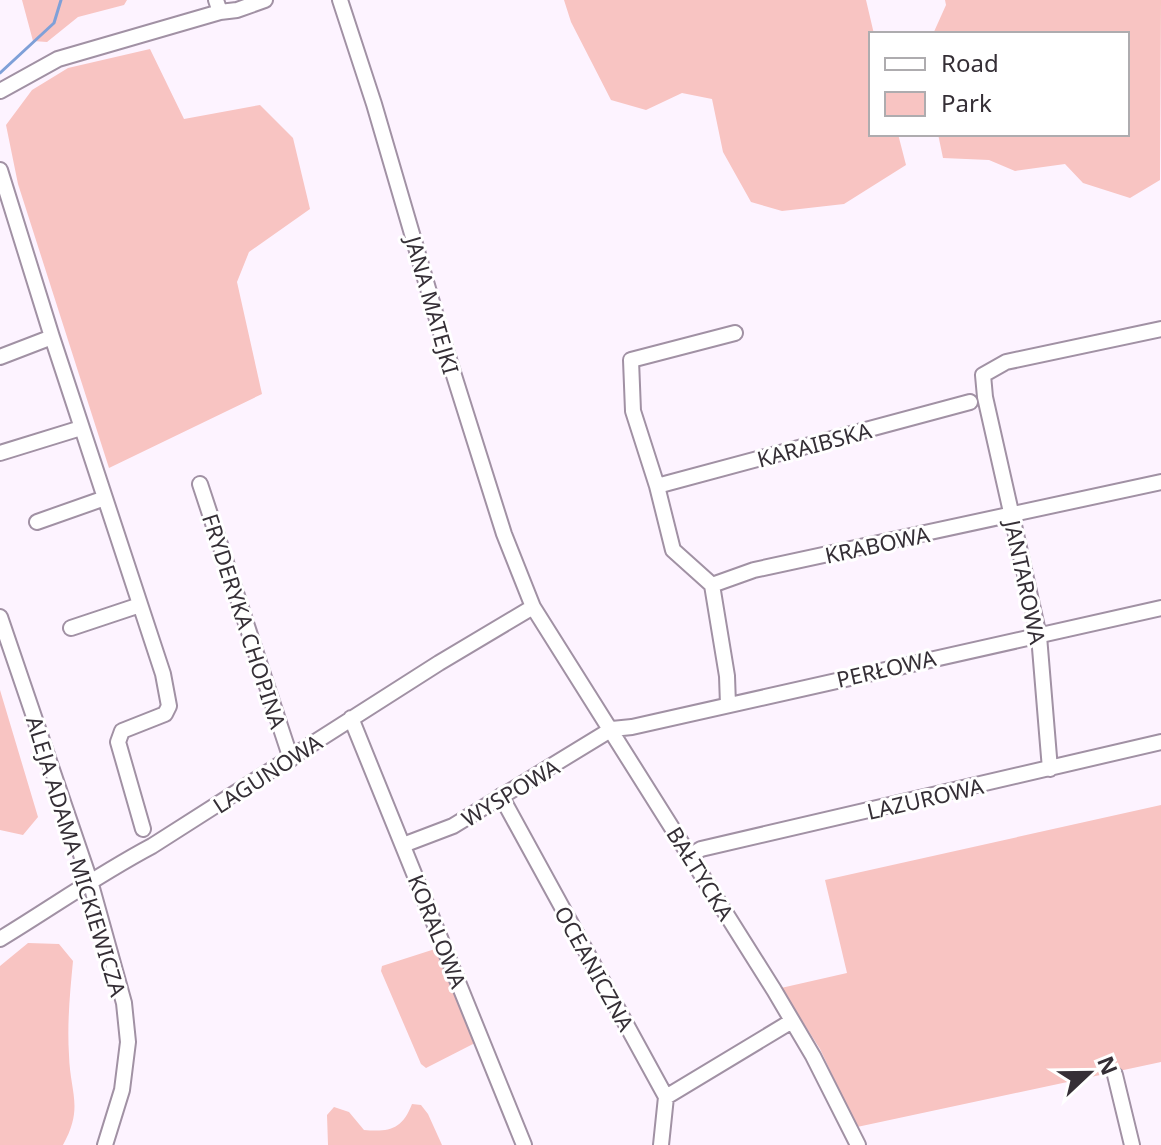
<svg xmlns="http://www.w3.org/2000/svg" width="1161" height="1145" viewBox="0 0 1161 1145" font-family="'Noto Sans',sans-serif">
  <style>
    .green { fill: #f8c4c2 }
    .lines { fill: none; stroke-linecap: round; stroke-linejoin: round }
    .stream { stroke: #7fa0d8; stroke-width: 3 }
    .minor-casing { stroke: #a191a4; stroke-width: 18 }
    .minor { stroke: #fff; stroke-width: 14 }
    .labels { text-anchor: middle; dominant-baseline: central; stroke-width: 6; stroke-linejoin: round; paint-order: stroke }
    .street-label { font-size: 22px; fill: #352f36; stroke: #fff }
  </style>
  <rect width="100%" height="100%" fill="#fdf3ff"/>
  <path class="green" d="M22,0H127L124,5L78,17L47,42L33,41Z
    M564,0H866L874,34H871V134H898L906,165L844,204L782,211L751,202L723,152L712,99L682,93L646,110L611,100L571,22Z
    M945,0H1161L1160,180L1130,198L1083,183L1065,164L1015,171L989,160L943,158L938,134H1127V34H933L946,5Z
    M150,49L184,119L260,105L293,138L310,209L249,252L237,282L262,394L109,468L18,184L6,125L32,90L68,68Z
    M0,690L38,817L23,835L0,830Z
    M1161,805V1062L857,1127L820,1049L781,988L847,973L825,880Z
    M28,943L59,944L73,961C70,992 67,1023 69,1055C70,1093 84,1107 63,1145H0V966Z
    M435,949L442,956L475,1043L426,1068L421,1064L381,971L382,966Z
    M412,1104L421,1105L428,1114L442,1145H328L327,1115L334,1107L349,1112L364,1130C389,1132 402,1130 412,1104Z"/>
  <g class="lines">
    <path class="stream" d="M0,73L54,23L61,0"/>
    <defs>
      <path id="minor" d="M340,0L374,104L446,350L504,534L533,607L774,990L813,1056L858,1145
        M220,12L237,10L265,0
        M0,91L58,59L220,12L216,0
        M0,170L52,337L163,674L169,706L165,714L122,731L118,742L143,829
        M0,357L52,337
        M0,453L81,428
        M200,484L291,759
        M657,486L970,402
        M37,522L105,498
        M712,585L673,550L657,486L633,411L631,360L735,333
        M0,617L90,881L124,1003L128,1042L122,1090L105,1145
        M71,628L140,605
        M728,705L727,676L712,585L754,570L1161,482
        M351,718L524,1145
        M1050,769L1039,636L985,397L983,375L1006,362L1161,329
        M501,796L666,1097L661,1145
        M403,845L453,826L612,729L632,727L1161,608
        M691,855L701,849L1161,742
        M0,939C51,908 99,874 152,846L439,663L533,607
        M1115,1075L1132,1145
        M666,1097L792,1021"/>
    </defs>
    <use href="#minor" class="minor-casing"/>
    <use href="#minor" class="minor"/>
  </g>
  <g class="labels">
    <g class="street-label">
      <text transform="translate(433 305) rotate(74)">JANA MATEJKI</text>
      <text transform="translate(814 444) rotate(-15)">KARAIBSKA</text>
      <text transform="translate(877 544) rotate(-12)">KRABOWA</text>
      <text transform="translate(1026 582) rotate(78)">JANTAROWA</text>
      <text transform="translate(245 621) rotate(72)">FRYDERYKA CHOPINA</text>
      <text transform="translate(886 668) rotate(-13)">PERŁOWA</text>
      <text transform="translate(267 773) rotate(-33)">LAGUNOWA</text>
      <text transform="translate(510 792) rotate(-31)">WYSPOWA</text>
      <text transform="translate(925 798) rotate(-13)">LAZUROWA</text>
      <text transform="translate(77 856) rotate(73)">ALEJA ADAMA MICKIEWICZA</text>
      <text transform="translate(701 873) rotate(58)">BAŁTYCKA</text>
      <text transform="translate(438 931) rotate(68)">KORALOWA</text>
      <text transform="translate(595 968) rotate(61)">OCEANICZNA</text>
    </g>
  </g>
  <rect x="869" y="32" width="260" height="104" fill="#ffffff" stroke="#aeacaf" stroke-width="2"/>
  <rect x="885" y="58" width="40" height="12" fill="#ffffff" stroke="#aeacaf" stroke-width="2"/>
  <text x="941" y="72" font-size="24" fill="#352f36">Road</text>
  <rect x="885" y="92" width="40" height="24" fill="#f8c4c2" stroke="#aeacaf" stroke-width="2"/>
  <text x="941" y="112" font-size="24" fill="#352f36">Park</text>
  <g transform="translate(1089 1073) rotate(68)" stroke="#ffffff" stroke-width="6" paint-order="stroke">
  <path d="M0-6L14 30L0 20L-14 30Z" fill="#352f36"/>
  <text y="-12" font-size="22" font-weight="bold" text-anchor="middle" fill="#352f36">N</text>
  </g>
</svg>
